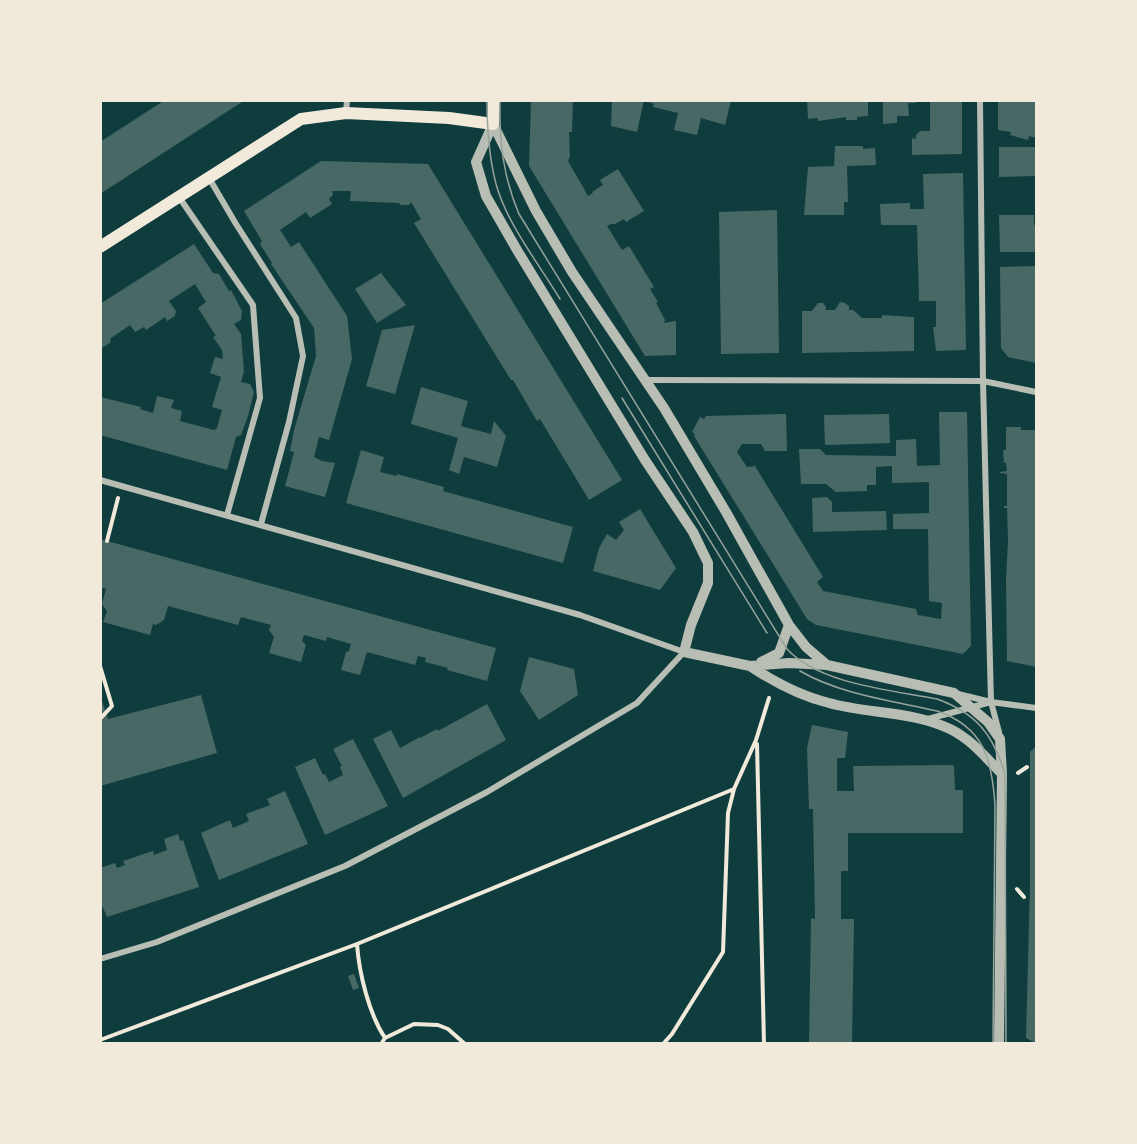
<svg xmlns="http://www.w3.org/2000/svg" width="1137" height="1144" viewBox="0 0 1137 1144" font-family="'Playfair Display',serif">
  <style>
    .building { fill: #486865 }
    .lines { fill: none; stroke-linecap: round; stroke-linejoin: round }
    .path { stroke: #f1e9da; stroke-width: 4 }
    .minor { stroke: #b8beb3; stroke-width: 6 }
    .tertiary { stroke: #b8beb3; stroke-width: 10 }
    .secondary { stroke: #f1e9da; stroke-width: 12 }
    .tram { stroke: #97a49c; stroke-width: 1.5 }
  </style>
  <rect width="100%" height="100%" fill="#0f3d3e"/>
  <path class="building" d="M165,100H245L100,194V142Z
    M531,100H573L572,132H569L570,156L568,161L588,196L593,193L592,192L603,185L600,180L618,169L644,211L626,222L624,219L615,224H611L607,226L622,250L629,246L654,287L650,289L658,302L656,303L665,320L664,323L676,321V355L645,356L529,166Z
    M612,100H644L637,132L611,126Z
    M644,100H731L725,125L701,118L697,135L674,130L678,113L653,107L654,104Z
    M807,100H868V116L857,117V120H846V117L818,121V118L808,119Z
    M883,100H916V103H908L909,116H897V123L883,124Z
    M930,100H962V154L912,155V138L916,139V135L920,131H930Z
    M998,100H1028L1036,102V138L1029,136L1028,140L1010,135L1011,132L998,130Z
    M835,146H863V149L875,148L876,165L847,166L848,202H844V215H804L808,167L834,166Z
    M999,147H1036V176L999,177Z
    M321,161L428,164L622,480L589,500L540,419L537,421L513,380H511L414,223L421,219L411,202L409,205H401L399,203L350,201L351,191H332L333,195L329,199L332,204L310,218L306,212L280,230L291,247L299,242L347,316L352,359L329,440L319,437L314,457L322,461L335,463L325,497L285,486L294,452L290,451L294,430L316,356L314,328L271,264L272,263L260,244L262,241L244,211Z
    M963,173L966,350L936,351L933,327H936V301H919L917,225H881L880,204L910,203V209H924L923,174Z
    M777,210L779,353L721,354L719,212Z
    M999,215H1034V225H1036L1035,252H1000Z
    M194,244L213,273L219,274L229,291L231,290L242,311L241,320L234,324L241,334L244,371L241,382L250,384L254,392L248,416L241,435L236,437L227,470L100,435V397L141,407L140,409L153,413L157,396L174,400L171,408L182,411L180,421L214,430L217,428L222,410L212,407L221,377L210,373L215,357L223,359L222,350L213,337L216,336L198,308L206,302L195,284L169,301L176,311L175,316L167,321L165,317L146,330L144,327L135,332L130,325L111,338L110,343L100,349V304Z
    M1036,266V363L1008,357L1001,348L1000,267Z
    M381,273L406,305L377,323L355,289Z
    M840,302L845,303L849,306V310H853L862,318H882V315L914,317V351L802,353V311H812L818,303H823L826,307V310H835Z
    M415,325L395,394L366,386L382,330Z
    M421,387L468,401L461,426L491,434L494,421L506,436L497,467L464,457L459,474L449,470L458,438L411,424Z
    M939,412H967L971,646L963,654L816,625L807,619L694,436L695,434L692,432L700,417L704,419L706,416L786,414L787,451H765L761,444H742L737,452L747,467L755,466L823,577L817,582L823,591L916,609L918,615L941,619L942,603L929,601L928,529H893V514L929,513V482L892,483V466L876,467V485H867V491L836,492L826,484H801L799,449H820L826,455L896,456V440L916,439L917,466L940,465Z
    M889,414L890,443L825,445L824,415Z
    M1006,427H1021V430H1035V438H1036V667L1007,661L1006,578L1008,541L1007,508H1004V506H1007V474L1000,473V472L1007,471L1006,463H1004L1003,450H1006Z
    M361,450L384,457L380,472L397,476V474L444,487L443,491L573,527L563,563L346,503Z
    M827,497L832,502V512L886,511L887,530L813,532L812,498Z
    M640,509L676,568L660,590L593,571L599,548L607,534L616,540L624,530L619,522Z
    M100,539L496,648L487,681L447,670L448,668L425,662L426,658L418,656L415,665L367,652L360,675L341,670L346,652L349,651L351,644L327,637L326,641L304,635L302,641L306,645L301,662L269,653L274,637L269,630L271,625L241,617L238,625L168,606L164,620L156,625L153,624L150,635L103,622L107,611L102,604L106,589L100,587Z
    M529,657L574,669L578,695L539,720L520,691Z
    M100,695L108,719L201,695L217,753L100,786Z
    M487,704L506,740L403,798L373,739L391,730L400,748L420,737V738L437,729L438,731Z
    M812,725L848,732L845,758H837V791H854L853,766L952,765L954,766L955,790H963V833H848V871H841V919H854L852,1044H809L811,918L815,919L813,809H809L807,748Z
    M353,739L388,806L325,835L295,767L315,758L323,775L325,774L329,782L343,775L340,767L342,766L333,749Z
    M1036,746V1043L1026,1038L1030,884V752Z
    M285,791L308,844L219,880L201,833L230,820L233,828L249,821L246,814L270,805L267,799Z
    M178,834L180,841L183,840L199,887L107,917L100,901V868L115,863L117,868L125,865L123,861L153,851L154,855L167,850L164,839Z
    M354,974L359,988L353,990L348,976Z"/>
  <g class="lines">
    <path class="path" d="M107,541L118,498
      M100,666L112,706L100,719
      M757,744L764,1044
      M1018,773L1027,767
      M1017,889L1024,897
      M357,944C359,973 369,1014 385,1038
      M100,1040L357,944L734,789
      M381,1044L385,1038L414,1024L438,1025L448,1029L465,1044
      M663,1044L672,1034L723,952L728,813L734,789L756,740L769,698"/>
    <path class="minor" d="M980,100L983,381L990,663L991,702L999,732
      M346,113L347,100
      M209,178L236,224L296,318L303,356L289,422L261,524
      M179,197L253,305L260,398L227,515
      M645,380L983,381L1036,392
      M100,480L580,615L684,652L637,703L487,792L345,866L157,942L100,959
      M958,694L991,702L1036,708
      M928,719L991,702"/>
    <path class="tertiary" d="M493,124L476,162L486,196L517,250L645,460L693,532L708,563V583L691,625L684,652L750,666L789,663L827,665L954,693L988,722L1000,739L1002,774L999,1044
      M493,124L536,211L572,272L664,408L726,512L789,625L806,647L827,665
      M761,662L779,653L789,625
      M750,666C774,682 800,696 829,703C868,714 913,711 950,729C971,739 986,758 1002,774"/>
    <path class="secondary" d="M100,247L301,119L346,113L449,118L493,124L494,100"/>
    <path class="tram" d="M487,100C487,128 489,157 496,184C507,224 539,264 560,299
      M500,100C499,140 503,177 519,214L787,649C819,684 891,690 937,699C976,713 993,734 1005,774L1006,1044
      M622,398L767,633
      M800,671C839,694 893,701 937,711C984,727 992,759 995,805L993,1044"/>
  </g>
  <rect width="1137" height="1144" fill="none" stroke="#f1e9da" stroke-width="204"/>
</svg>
